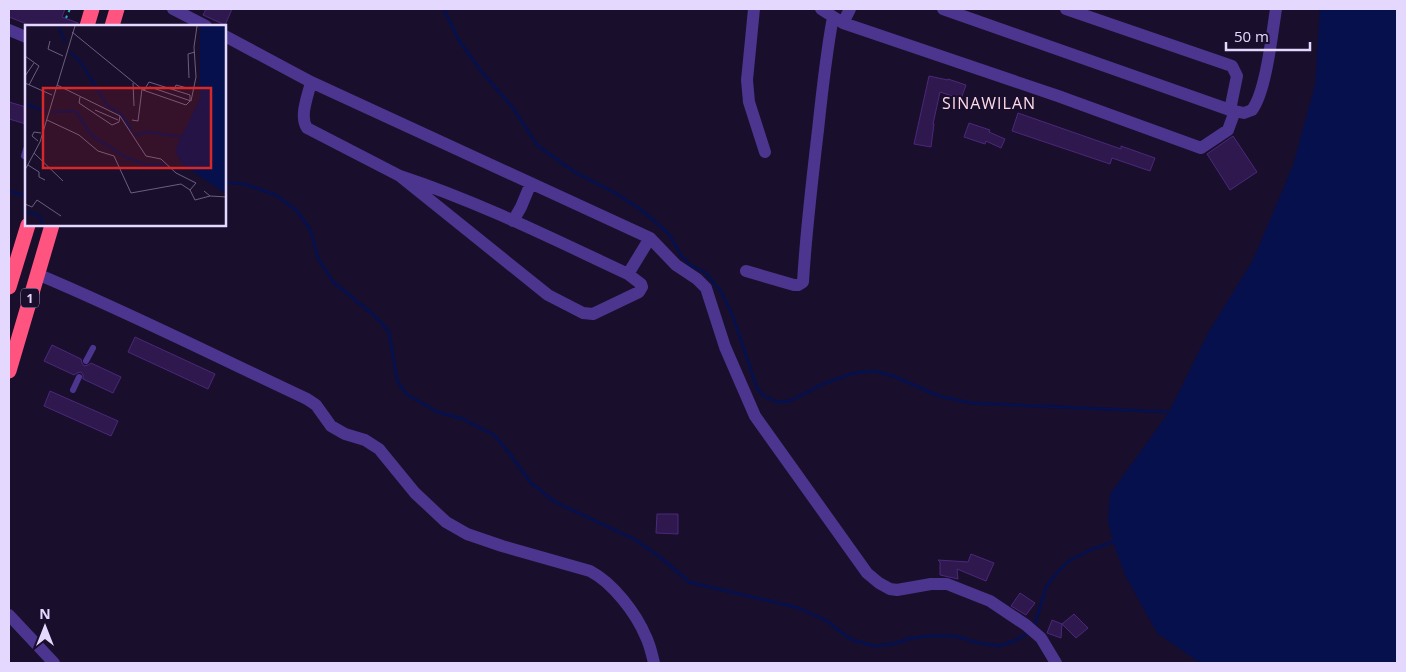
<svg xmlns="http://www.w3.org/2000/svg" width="1406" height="672" viewBox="0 0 1406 672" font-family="'Open Sans',sans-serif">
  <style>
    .water { fill: #06104c }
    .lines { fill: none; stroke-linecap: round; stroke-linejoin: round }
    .stream { stroke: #06104c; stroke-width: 3 }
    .building { fill: #2f184d; stroke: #4b287b }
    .path { stroke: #25adc6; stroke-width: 2; stroke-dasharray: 2.5 4; stroke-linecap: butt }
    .lane { stroke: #4c358e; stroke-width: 6 }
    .street { stroke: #4c358e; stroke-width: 12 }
    .highway { stroke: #ff5380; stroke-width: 15 }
    .labels { text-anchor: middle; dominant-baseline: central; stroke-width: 4; stroke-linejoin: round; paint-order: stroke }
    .shield { fill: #190e2b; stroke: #a89bbf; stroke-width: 1 }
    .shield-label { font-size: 12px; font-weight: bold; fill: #e5d8ff }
    .quarter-label { font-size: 16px; letter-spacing: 1px; fill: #ffdae9; stroke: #190e2b }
    .inset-river { fill: none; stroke: #06104c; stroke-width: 2.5 }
    .inset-road { fill: none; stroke: #6b5f80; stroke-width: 1 }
    .view { fill: #d62828; fill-opacity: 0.15; stroke: #d62828; stroke-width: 2.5 }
    .inset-edge { fill: none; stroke: #e5d8ff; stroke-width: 2.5 }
  </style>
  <rect width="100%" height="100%" fill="#190e2b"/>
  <path class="water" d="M1320,9H1397V663H1200L1157,633L1125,575L1113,542L1108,520L1110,494L1169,412L1208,333L1253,260L1293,165L1315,85Z"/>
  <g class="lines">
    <path class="stream" d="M444,9L458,39L481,71L513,108L537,145L573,171L615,193L643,211L668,233L681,255L690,265L706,273L722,293L733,317L757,388L764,396L777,402L790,401L823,384L854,373L874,371L893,376L939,396L971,403L1169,412
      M225,182L244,184L276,195L297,211L310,229L318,258L333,282L375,316L389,332L397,380L406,394L438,412L463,419L494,435L510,454L531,483L555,502L634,539L660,557L689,582L799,608L827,621L850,639L874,646L893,644L912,638L930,636H955L979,643L999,646L1014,641L1028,633
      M9,191L26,196
      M1035,624L1046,587L1056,574L1069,561L1088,551L1113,542"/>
  </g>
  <path class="building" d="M9,9H65L62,17L78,23V26H32L9,17Z
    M206,9H232L225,25L203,15Z
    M929,76L948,80V79L966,85L961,99L940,92L933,124H934L931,147L914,144Z
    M9,102L26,107V124L9,119Z
    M1018,113L1121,149V146L1155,158L1150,171L1112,158L1110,164L1012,131Z
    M969,123L990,130L989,132L1005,139L1001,148L986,141L985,144L964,137Z
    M1233,136L1257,172L1230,190L1207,154Z
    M135,337L215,374L208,389L128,352Z
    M52,345L81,359L82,363L84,366L88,365L91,363L121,377L113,393L83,379V375L81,372L77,373L74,375L44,361Z
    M50,391L118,421L111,436L44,406Z
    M657,514H678V534L656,533Z
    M971,554L994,563L986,581L957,569L958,579L940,575V562L938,560L968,562Z
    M1020,593L1035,603L1026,615L1011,606Z
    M1074,614L1088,628L1076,638L1062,624Z
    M1052,620L1062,624L1061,638L1047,633Z"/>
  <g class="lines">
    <path class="path" d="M66,18L70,9"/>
    <path class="lane" d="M24,156L26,149
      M86,361L93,348
      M73,390L79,377"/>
    <path class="street" d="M173,9L206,26
      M754,9L747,80L749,102L765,152
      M821,9L843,23L850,9
      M943,9L1230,110L1244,113L1252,110C1266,92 1272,34 1276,9
      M1066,9L1232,66L1237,76L1230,110
      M843,23L1058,96L1201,148L1228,130L1235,111
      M9,30L26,37
      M225,36L311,82L650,238L676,265L697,279L706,288L725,347L755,416L867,573L879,583L890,589L897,590L931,584H947L990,601L1026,625L1041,638L1056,663
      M311,82C308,96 299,116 307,128L400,176L548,295L583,313L593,314L639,292L642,287L641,284L628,274C553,239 479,202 400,176
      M513,221L521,207L531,183
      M746,271L794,285H798L803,282C806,231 812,181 818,130C822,92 826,54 833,17
      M37,274C128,312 217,357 307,399L316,405L331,426L345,434L365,440L379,449L415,493L446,522L467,534L502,546L590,571C613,583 636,613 646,637C650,645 652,655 654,663
      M628,274L650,238
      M9,615L54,663"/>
    <path class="highway" d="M87,26L92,9
      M112,26L117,9
      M9,287L28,225
      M9,371L52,225"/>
  </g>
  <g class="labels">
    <rect class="shield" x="21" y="288.5" width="18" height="19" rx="4"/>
    <g class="shield-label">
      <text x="30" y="298">1</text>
    </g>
    <g class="quarter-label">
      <text x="989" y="103">SINAWILAN</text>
    </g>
  </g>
  <g transform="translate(25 25)">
    <rect width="201" height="201" fill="#190e2b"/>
    <path d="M175,1H201V169L156,138L150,125L175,73Z" fill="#06104c"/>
    <path class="inset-river" d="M34,1L40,17M45,27L57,39L82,80L97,90L107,106M0,79L21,86M27,87L51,86L66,110L100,132L122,140L139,139M109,110L122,107L157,112M0,186L15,191L18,201"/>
    <path class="inset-road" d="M47,7L118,65L125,62L166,76L171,52L169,22L172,1M25,16L23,24L38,31M0,31L14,41L4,60M0,51L9,38M164,53L163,29L170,27M0,58L27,70M108,58L109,81M121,62L124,57L165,70V76M118,65L161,80L165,76M149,65L151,60L162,63M55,72L54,78L87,100L94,97L95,91M70,85L93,95M22,95L54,110L73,126L89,131L106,168L156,159L165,165L171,158L151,148L136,134L121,131L95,91L32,60M107,95L113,96L117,64M13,116L7,111L9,107L16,108M9,128L38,156M3,140L14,147V152L20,155M0,145L15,117L50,1M165,165L170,175L185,171L179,166M185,171L202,172M0,179L7,182L12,175L36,191"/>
    <path class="view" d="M18,63H186V143H18Z"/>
    <rect width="201" height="201" class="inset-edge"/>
  </g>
  <rect width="1406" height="672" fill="none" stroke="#e5d8ff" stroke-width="20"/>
  <g transform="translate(45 627)" stroke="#190e2b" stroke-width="4" paint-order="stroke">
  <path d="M0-4L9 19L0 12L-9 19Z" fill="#e5d8ff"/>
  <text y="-8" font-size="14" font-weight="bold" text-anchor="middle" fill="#e5d8ff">N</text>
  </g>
  <path d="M1226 42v8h84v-8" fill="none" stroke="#e5d8ff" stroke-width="2.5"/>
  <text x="1234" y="42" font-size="15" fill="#e5d8ff" stroke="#190e2b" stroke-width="4" paint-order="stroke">50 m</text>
</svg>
